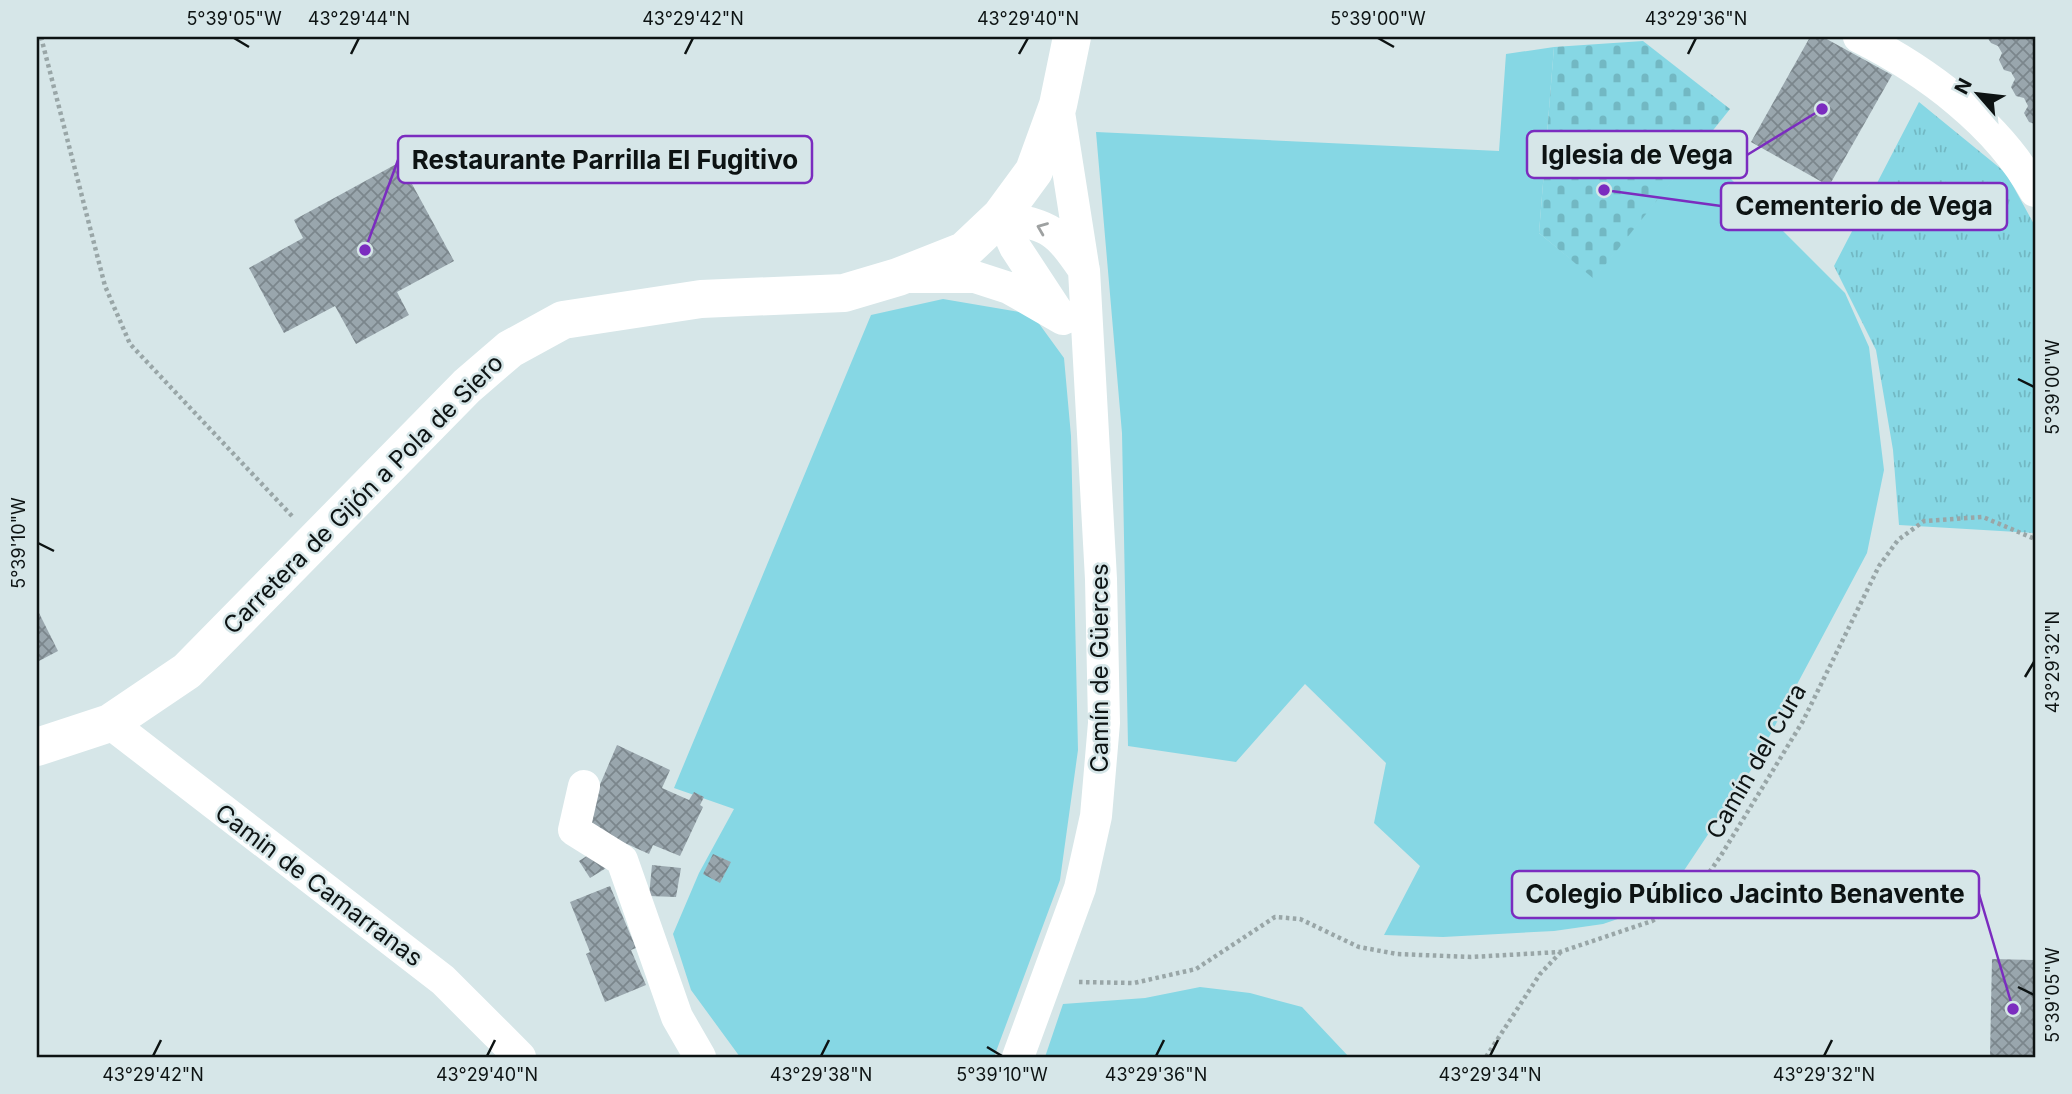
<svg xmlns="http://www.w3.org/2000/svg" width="2072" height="1094" viewBox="0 0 2072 1094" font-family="Inter,sans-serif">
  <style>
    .green { fill: #86d7e4 }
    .cemetery { fill: url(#cemetery-stones) }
    .park { fill: url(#park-tufts) }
    .building { fill: url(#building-cross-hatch) }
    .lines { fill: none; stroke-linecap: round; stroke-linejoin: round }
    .path { stroke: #99a6a7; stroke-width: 4.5; stroke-dasharray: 3.5 3.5; stroke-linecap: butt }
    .street { stroke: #fff; stroke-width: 32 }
    .secondary { stroke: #fff; stroke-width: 38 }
    .oneway { stroke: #9ea1a1 }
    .ticks { fill: none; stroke: #0d1313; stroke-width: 2.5 }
    .labels { text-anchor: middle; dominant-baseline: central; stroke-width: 5; stroke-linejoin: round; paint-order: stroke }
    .street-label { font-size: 24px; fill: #0d1313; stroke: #d6e6e8 }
    .leader { fill: none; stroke: #7b2cbf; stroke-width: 2.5 }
    .callout-dot { fill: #7b2cbf; stroke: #d6e6e8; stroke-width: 2.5 }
    .callout { fill: #d6e6e8; stroke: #7b2cbf; stroke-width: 2.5 }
    .callout-label { font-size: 26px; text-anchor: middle; font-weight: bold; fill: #0d1313 }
    .neatline { fill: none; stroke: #0d1313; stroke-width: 2.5 }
    .ticks-label { font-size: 18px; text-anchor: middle; fill: #0d1313 }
  </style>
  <defs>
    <pattern id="cemetery-stones" width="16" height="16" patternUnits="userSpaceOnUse" patternTransform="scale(1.75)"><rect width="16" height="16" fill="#86d7e4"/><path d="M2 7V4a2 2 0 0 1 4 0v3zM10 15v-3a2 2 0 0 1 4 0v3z" fill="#72b8c3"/></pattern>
    <pattern id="park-tufts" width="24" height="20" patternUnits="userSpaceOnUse" patternTransform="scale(1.75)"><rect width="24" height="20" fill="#86d7e4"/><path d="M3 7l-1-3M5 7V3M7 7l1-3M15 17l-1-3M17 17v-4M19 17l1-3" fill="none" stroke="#72b8c3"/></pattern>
    <pattern id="building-cross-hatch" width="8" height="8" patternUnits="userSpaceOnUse" patternTransform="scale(1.75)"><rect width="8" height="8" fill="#99a6ad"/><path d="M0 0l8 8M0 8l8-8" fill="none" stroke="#7b868c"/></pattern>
  </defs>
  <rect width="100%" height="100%" fill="#d6e6e8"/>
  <path class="green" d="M1554,47L1539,233L1594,278L1699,147L1845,293L1869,347L1884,470L1867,553L1753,767L1677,881L1647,909L1603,924L1554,931L1443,937L1384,935L1420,866L1374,823L1386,763L1305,684L1236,762L1128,746L1122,433L1096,132L1499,151L1506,54Z
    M943,299L1032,314L1064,358L1071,436L1078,750L1060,880L994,1057H740L691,990L673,934L699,873L734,809L674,788L871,315Z
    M1200,987L1250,993L1302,1007L1349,1057H1045L1063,1004L1145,998Z"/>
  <path class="cemetery" d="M1643,41L1730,109L1594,279L1539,233L1554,47Z"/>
  <path class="park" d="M1919,102L2006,173L2035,226V533L1899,525L1893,450L1876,350L1834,266Z"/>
  <path class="building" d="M1810,37H1823L1892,75L1829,186L1751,142Z
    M1987,37H2035V124L2029,122L2024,113L2028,106L2024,98L2016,96L2011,87L2015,79L2011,72L2004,70L1999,60L2002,53L1998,46L1991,43Z
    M400,162L454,261L397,292L409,315L356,344L335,306L284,333L249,268L303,238L294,220Z
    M37,609L58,651L37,662Z
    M617,745L670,770L662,788L689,800L694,792L704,797L700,805L703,807L680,856L653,845L649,854L583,824Z
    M599,848L611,865L590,878L579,861Z
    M713,854L731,862L720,883L703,874Z
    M652,865L681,868L676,897L649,896Z
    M610,886L636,948L631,950L646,985L605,1002L586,954L590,952L570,902Z
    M1992,959L2035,960V1057H1990Z"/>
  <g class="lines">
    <path class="path" d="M41,37L105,286L130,344L292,516
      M1079,982L1134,983L1196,969L1275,917L1300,919L1359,947L1397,954L1471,957L1560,952L1652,921L1694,894L1720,857L1803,721L1879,566L1898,540L1924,521L1983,517L2035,539
      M1486,1057L1540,974L1560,953"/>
    <path class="street" d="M1859,37C1927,71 1998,124 2035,191
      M1058,106L1083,265
      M1001,216C1052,228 1054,227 1084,270L1101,579L1104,723L1096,816L1080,888L1018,1057
      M1001,216L1015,247L1059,314
      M910,277H975L1009,288L1063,319
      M110,723L443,980L520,1057
      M584,786L574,830L622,860L677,1017L700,1057"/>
    <path class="secondary" d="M37,747L110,723L187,671L467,386L510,349L563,320L701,299L844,293L898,277L964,251L1001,216L1034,171L1058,105L1072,37"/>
  </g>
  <defs><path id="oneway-chevron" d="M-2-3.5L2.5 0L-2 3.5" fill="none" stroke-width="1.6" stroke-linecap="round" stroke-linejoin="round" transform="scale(1.75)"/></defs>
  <use class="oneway" href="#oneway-chevron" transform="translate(1042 228) rotate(-158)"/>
  <path class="ticks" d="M234,38L249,47M1378,38L1394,47M351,54L359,38M685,54L693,38M1019,54L1028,38M1688,54L1696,38M2018,379L2034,387M38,543L54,551M2025,677L2034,662M2018,987L2034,995M987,1047L1002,1056M153,1056L161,1040M487,1056L495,1040M821,1056L829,1040M1156,1056L1164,1040M1490,1056L1498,1040M1824,1056L1832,1040"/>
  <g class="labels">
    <g class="street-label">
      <text transform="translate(363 494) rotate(-45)">Carretera de Gijón a Pola de Siero</text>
      <text transform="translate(1099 668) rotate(-90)">Camín de Güerces</text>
      <text transform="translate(1756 761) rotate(-60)">Camín del Cura</text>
      <text transform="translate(319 885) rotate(37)">Camin de Camarranas</text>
    </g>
  </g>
  <path class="leader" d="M1822 109L1747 155M365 250L398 160M1604 190L1721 206M2013 1009L1979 894"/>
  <g class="callout-dot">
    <circle cx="1822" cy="109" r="7"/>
    <circle cx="365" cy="250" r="7"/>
    <circle cx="1604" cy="190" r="7"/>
    <circle cx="2013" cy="1009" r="7"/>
  </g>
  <g class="callout">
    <rect x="1527" y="131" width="220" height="47" rx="7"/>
    <rect x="398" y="136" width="414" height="47" rx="7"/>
    <rect x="1721" y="183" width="286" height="47" rx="7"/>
    <rect x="1512" y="871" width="467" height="47" rx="7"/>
  </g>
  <g class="callout-label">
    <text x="1637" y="164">Iglesia de Vega</text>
    <text x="605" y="169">Restaurante Parrilla El Fugitivo</text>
    <text x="1864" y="215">Cementerio de Vega</text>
    <text x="1745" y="903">Colegio Público Jacinto Benavente</text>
  </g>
  <rect width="2072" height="1094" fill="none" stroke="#d6e6e8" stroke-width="77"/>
  <g transform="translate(1978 94) rotate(298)" stroke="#d6e6e8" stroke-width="5" paint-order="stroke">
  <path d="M0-5L12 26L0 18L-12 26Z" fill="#0d1313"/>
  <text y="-10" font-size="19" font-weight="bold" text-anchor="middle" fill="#0d1313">N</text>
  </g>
  <rect x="38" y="38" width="1996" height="1018" class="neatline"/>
  <g class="ticks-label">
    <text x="234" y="25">5°39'05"W</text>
    <text x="359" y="25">43°29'44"N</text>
    <text x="693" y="25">43°29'42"N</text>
    <text x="1028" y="25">43°29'40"N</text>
    <text x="1378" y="25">5°39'00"W</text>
    <text x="1696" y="25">43°29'36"N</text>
    <text transform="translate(2053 387) rotate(-90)" y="6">5°39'00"W</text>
    <text transform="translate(19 543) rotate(-90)" y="6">5°39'10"W</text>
    <text transform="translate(2053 662) rotate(-90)" y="6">43°29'32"N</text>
    <text transform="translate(2053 995) rotate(-90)" y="6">5°39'05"W</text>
    <text x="153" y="1081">43°29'42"N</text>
    <text x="487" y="1081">43°29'40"N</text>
    <text x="821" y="1081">43°29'38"N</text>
    <text x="1002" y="1081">5°39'10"W</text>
    <text x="1156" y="1081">43°29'36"N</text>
    <text x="1490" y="1081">43°29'34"N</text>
    <text x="1824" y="1081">43°29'32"N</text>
  </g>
</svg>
